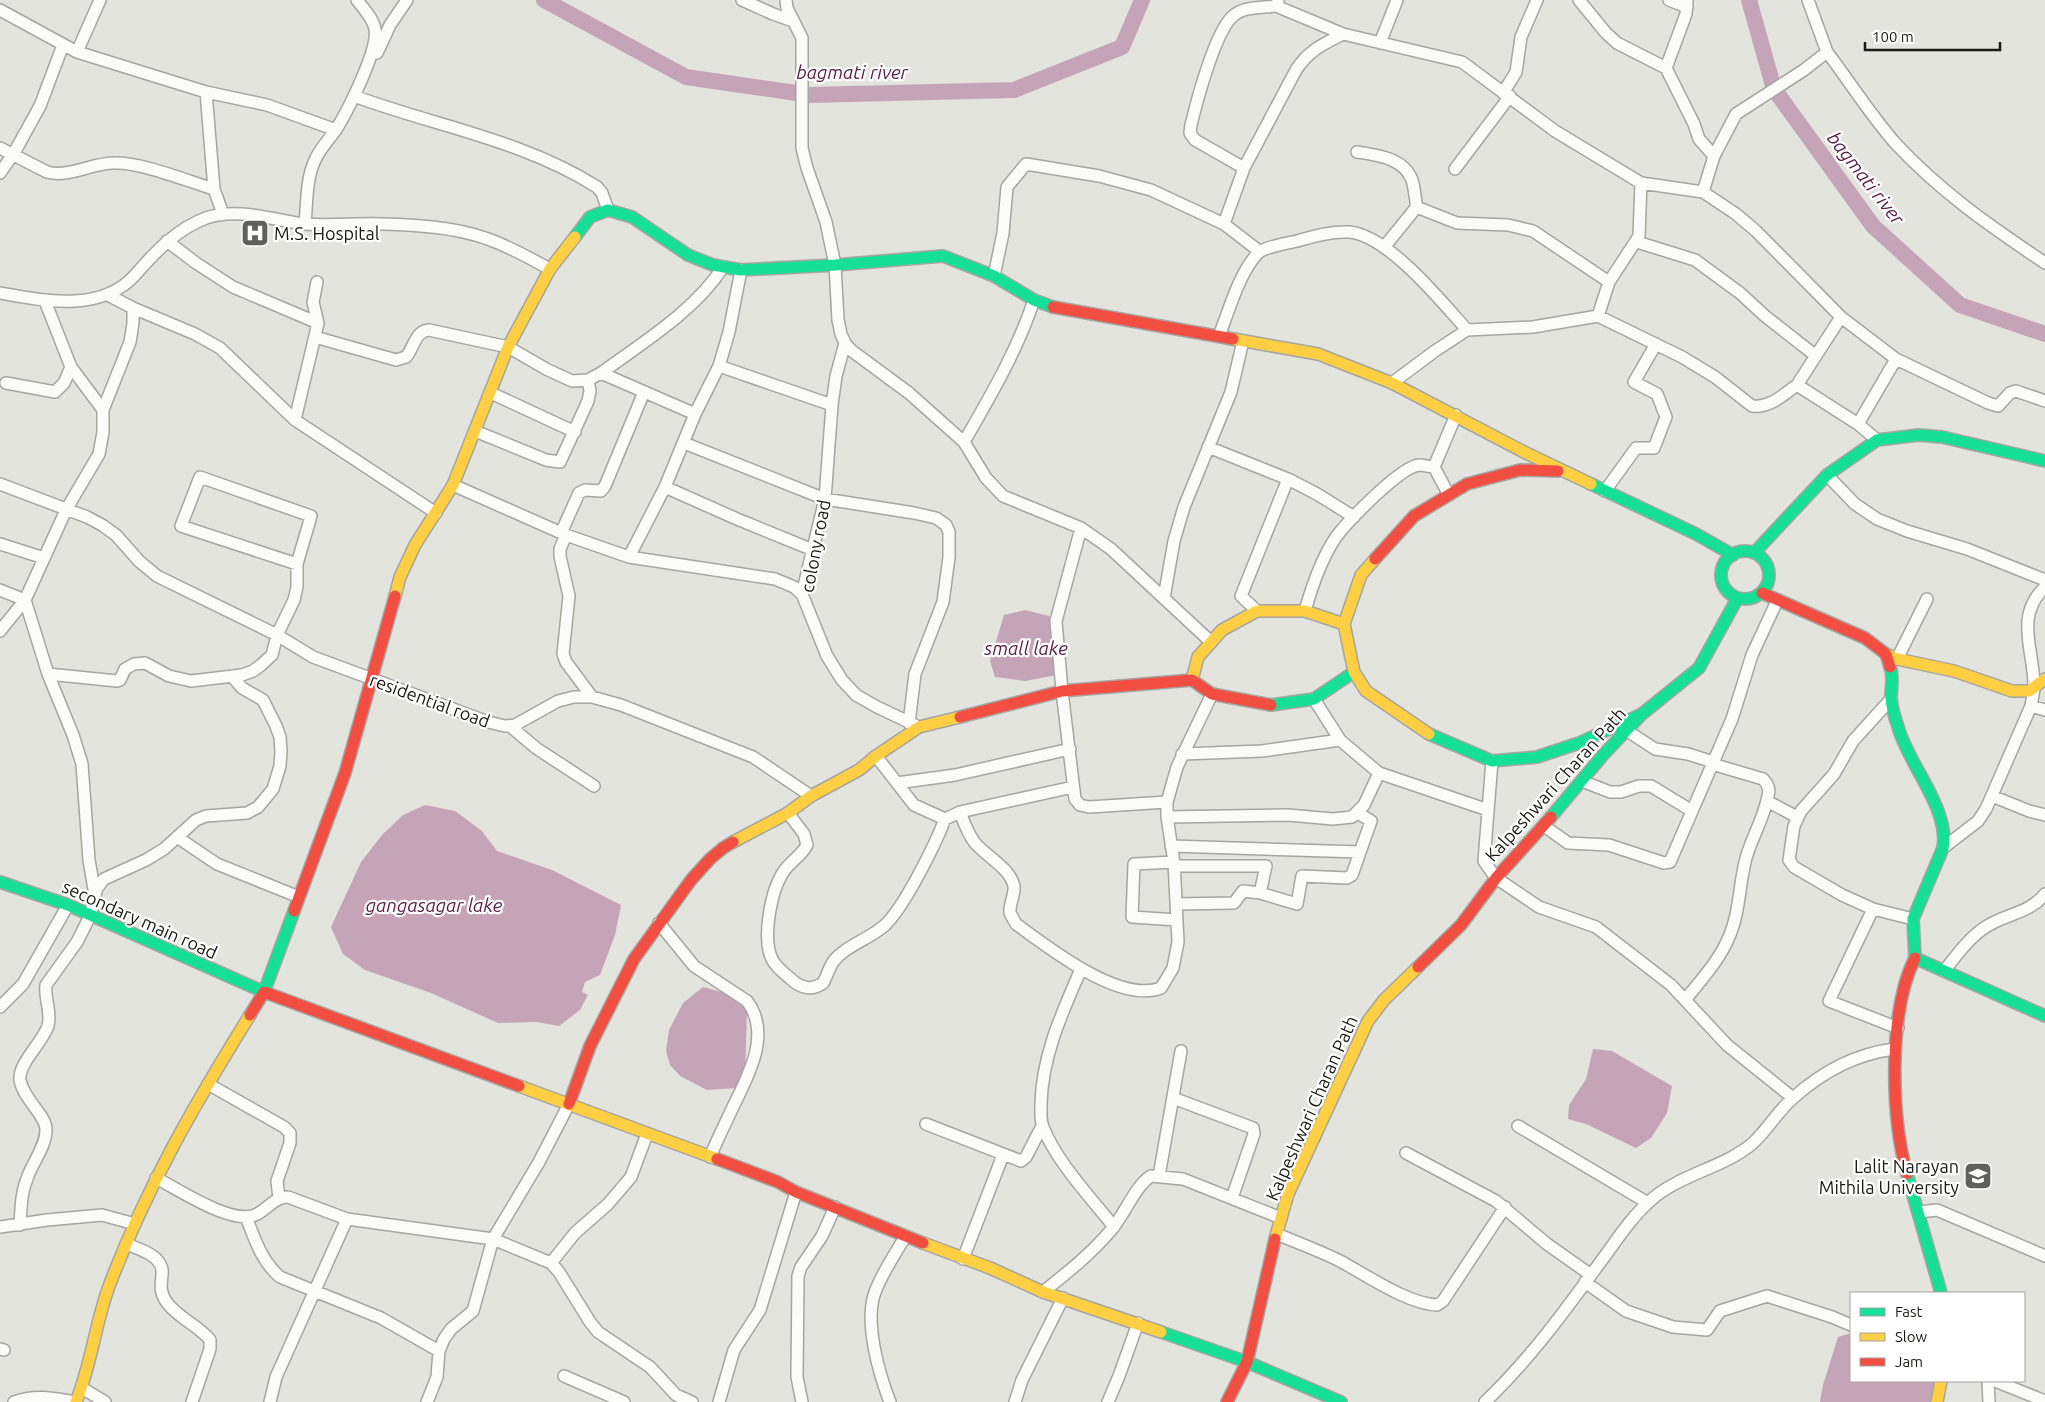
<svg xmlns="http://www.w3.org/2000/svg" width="2045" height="1402" viewBox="0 0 2045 1402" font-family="Ubuntu,sans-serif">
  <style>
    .water { fill: #c6a4b7 }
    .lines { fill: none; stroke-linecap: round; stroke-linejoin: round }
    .river { stroke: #c6a4b7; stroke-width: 16 }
    .street-casing { stroke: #a5a5a1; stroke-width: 14 }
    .fast-casing { stroke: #a5a5a1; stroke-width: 14 }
    .slow-casing { stroke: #a5a5a1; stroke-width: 14 }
    .jam-casing { stroke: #a5a5a1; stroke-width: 14 }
    .street { stroke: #fbfbfa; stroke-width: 11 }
    .fast { stroke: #16e098; stroke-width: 11 }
    .slow { stroke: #ffcf43; stroke-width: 11 }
    .jam { stroke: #f24e42; stroke-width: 11 }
    .labels { text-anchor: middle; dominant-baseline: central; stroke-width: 4.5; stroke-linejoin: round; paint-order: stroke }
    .poi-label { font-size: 18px; fill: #191916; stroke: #fff; text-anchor: start }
    .street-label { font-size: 18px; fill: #191916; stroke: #fff }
    .water-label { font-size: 19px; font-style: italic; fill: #5b2149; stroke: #fff }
  </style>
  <rect width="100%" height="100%" fill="#e4e4de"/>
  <path class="water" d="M1025,610L1049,616L1057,633V675L1025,681L995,677L990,661L1004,615Z
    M425,805L455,811L482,831L497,851L552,870L621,905L615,935L600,975L585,982L582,992L588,995L580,1010L559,1026L536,1022L498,1023L431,993L365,970L343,954L331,927L361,862L382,835L403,815Z
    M703,987L725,993L747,1010L745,1078L737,1088L707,1090L680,1076L670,1065L666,1051L669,1030L683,1003Z
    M1593,1049L1612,1051L1672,1086L1667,1113L1651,1138L1636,1148L1586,1124L1568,1119L1569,1105L1586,1079Z
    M1851,1333V1381H1935L1930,1402H1820L1823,1385L1838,1337Z"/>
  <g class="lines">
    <path class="river" d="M544,0L686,77L810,95L1014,90L1122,47L1142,0
      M1749,0L1774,89L1873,226L1960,305L2045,334"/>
    <defs>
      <path id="street" d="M742,0L773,14L793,21
        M786,0L787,8L802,38V148L807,168L826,222L835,265L838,320L841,334L845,343L852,351L909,393L964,442L986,478L1003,496L1081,528L1111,549L1211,642
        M1579,0L1606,33L1617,43L1666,68L1694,124L1699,139L1714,156
        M1669,0L1687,7
        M1808,0L1827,52
        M1278,1L1276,6L1343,34
        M0,10L77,52L206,92L214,189L223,214
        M1380,43L1397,0
        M77,52L100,0
        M377,53L390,25L407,0
        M1666,68L1686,14L1687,0
        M206,92L267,105L336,130
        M1503,93L1516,72L1521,37L1537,0
        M354,96C435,126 523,140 597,187L602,193L608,210
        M0,148L47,172C70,178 91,163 114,163C141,162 187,181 214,189
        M1357,152C1377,155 1404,158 1412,180C1415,189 1415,199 1417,208
        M1244,168L1195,140L1190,133L1191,125C1197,100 1215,33 1232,17C1243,6 1261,8 1276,6
        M1455,169L1510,96
        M0,173L14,153L40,106L63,45
        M1703,192L1714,156L1736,114L1804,70L1827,52C1850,82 1871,116 1896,144C1942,193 1990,226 2045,263
        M305,224C307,203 306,179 315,160C320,148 330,139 337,128C348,110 379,49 375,29C373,18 363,8 357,0
        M1224,224L1244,168L1296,70C1308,51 1323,44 1343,34L1462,62L1555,131L1641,183L1703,192L1736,214L1756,231L1841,317L1797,385
        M167,241L196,263L233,287L318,323
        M1637,242L1695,260L1740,293L1765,316L1816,356
        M1385,246L1415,209L1419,208L1457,223L1508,225L1533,231L1609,282
        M994,276L1003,233L1007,187L1026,164L1099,176L1151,190L1224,224L1259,251
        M0,293C45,301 102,313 136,274C156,251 177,229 206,218C237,207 273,220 304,224C330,226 357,223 383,224C417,225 453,227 485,238C507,245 529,258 550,269
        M108,295L133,308L195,334L220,348L295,420L436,513
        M45,301L71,367L103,410
        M1598,316L1609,282L1639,236L1641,183
        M1841,317L1896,359L1988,403L1998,406L2010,393L2016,391L2045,401
        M1219,336C1230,308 1238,276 1257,254C1263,247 1288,243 1297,241C1313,236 1332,231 1349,232C1388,235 1442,302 1467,330
        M315,337L396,360L406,357C414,348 415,331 429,330L508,347L548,370L572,381L588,380L601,373C642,343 696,310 723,267
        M845,343L836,376L832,405L825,499L802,594L827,656L842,680L856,695L877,707L915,725
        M719,366L832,405
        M601,373L695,414
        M6,383L55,392L64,383L71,367
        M1392,383L1435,351L1467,330L1533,327L1598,316L1682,357L1715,377L1752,406C1770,408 1783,395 1797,385L1858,424L1877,440
        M491,393L575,432
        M295,420L318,323L313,302L317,282
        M1858,424L1896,359
        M475,431L546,460L560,462L588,401L590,391L588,380
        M964,442C991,395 1017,351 1034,300
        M684,443L825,499L914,513L936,518L946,525L949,532V557L943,602L915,674L909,723
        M1208,447L1288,479L1241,596L1257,611
        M1827,475L1855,504L1877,519L1907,531L1967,549L2045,580
        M1288,479L1317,494L1354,517
        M0,484L87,517L102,525L116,535L139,561L157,576L277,635L313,657L488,722L505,726L515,725L558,701L574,697H592L621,705L753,757L811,796
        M453,485L566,535L629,557L775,579L794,587L802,594
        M665,487L737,519L813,550
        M1605,491L1636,448H1654L1666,417L1657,394L1634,382L1656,344
        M1449,495L1434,467L1456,415
        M1081,528L1056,621L1062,691L1075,799L1080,805L1089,807L1167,802
        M561,533L579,493L585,490L601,491L605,486L644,392
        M566,535L560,549V556L569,596L563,654L566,662L592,697
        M0,544L44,558
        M629,557L665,487L695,414L719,366L729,332L741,270
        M0,590L25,600L48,674L73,735L82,764L89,860L95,895
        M1164,598L1174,541L1184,507L1231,392L1243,341
        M1305,611C1312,586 1321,559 1336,537C1348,521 1400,467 1419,465C1424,465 1430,467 1434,467
        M0,631L25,600L66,510L99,454L103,432V410L130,342L133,323V308
        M1897,659L1927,599
        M48,674L117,681L120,680L125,669L134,664L145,663L169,676L191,681L242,675L253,671L261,665L272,655L277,635L294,600L297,587V564L311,516L200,477L181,526L297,564
        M1314,699L1340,740L1379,773L1488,810
        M1891,699L1853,741L1834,774L1801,811L1794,826L1789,860L1794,867L1842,895L1873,909L1913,919
        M2031,706L2045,710
        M510,726L536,748L594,786
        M1626,730L1655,749L1688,754L1713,762
        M1182,754L1262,751L1340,740
        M876,756L914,805L945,819
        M1492,761L1484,861L1496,878L1539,907L1596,927L1671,985L1727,1045L1793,1098
        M1582,781L1610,792H1621L1639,786H1651L1692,811
        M897,783L955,775L1070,749
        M1992,796L2029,811L2045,815
        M1767,801L1797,817
        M960,812C964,823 968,834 975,843C987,857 1010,868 1014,886C1015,895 1009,904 1010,913L1016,924C1049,948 1120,1004 1161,988L1173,968L1178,942L1174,862L1167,817V802L1177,767L1212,694
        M788,813L804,834L807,845C802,855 790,862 784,871C771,890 761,940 773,961C777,968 785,974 792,980C801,988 812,991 823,983C827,976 829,968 833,962C845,946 869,939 884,926C904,908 935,845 945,819L960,812L1073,787
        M1167,817L1288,815L1333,819L1352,817L1364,805L1379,773
        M1544,826L1568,843L1609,845L1664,863L1670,862L1732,719L1752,655L1777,601
        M177,837L217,864L299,897
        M1171,846L1360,852
        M1943,848L1978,821L1986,809L2031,706C2032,699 2034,693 2034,686C2034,650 2014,616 2045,587
        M1174,862L1134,864L1132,917L1177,920
        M1174,866H1266L1260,893L1243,891L1234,903L1176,904
        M1260,893L1297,904L1302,876L1347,878L1352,875L1371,821L1358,813
        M1873,909L1829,1001L1898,1028
        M659,923L694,966L747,1001C772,1034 748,1076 733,1107C725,1124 717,1140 710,1157
        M1081,969C1062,1013 1042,1056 1041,1104C1041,1111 1040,1120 1043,1127C1056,1161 1091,1198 1114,1227
        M1944,971C1956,956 1968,939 1984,928C2004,914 2029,914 2045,894
        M1685,1000C1701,980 1719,961 1729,937C1740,912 1739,884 1746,858C1752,837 1764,818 1768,796C1770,789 1768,784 1763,779L1712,764
        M0,1007L23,984L68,905
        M208,1084L284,1127L290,1133V1143L277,1181L279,1198
        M1173,1098L1253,1128L1254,1134L1232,1198
        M926,1124L1021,1161L1026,1157L1042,1126
        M1518,1126L1648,1203
        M1406,1153L1496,1201L1547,1244L1591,1275
        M1159,1176L1181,1051
        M156,1178C178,1189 231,1225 255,1215C267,1210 274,1197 288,1197L347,1219L493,1239L551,1263L559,1272L590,1322L598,1332L650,1367L676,1395L692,1402
        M1919,1212L1937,1210L2045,1256
        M246,1217C255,1239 261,1261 280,1277L381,1318L439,1351
        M20,1225C21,1208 21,1192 28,1176C33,1162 46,1146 46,1130C47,1116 23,1099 20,1080C18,1064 42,1043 48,1026C52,1012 44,999 46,985L77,942L90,916L97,888L104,879L146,860L164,849L196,820L206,816L247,813L258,807L273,789L280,766L281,751L280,737L276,726L263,700L242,688L232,676
        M0,1227L47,1220L102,1215L135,1224
        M1277,1234C1298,1243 1320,1251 1340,1261C1366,1275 1408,1304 1437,1305L1443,1301L1505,1207
        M127,1244C138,1249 154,1253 160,1264C167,1274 154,1287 168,1304C180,1319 199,1326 210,1340V1349L192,1402
        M963,1259L1003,1155
        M551,1263L575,1233L608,1204L631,1177L647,1134
        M1585,1282L1626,1311L1673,1327L1707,1330L1720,1311L1767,1296L1832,1317L1851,1325
        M1043,1292C1068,1272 1091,1254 1112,1229C1125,1214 1135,1186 1151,1176L1183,1179L1281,1218
        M0,1349L4,1350
        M564,1376L624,1402
        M1988,1381L1989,1402
        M1995,1381L2045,1401
        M82,1388L105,1402
        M14,1402C35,1394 54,1398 75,1402
        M270,1402L276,1377L347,1219
        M427,1402L437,1377L439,1351L444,1339L451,1329L473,1311L493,1239L539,1162L569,1104
        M719,1402L734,1350L760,1310L796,1192
        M802,1402L797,1377L798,1276L801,1267L822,1236L835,1207
        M890,1402C879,1374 865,1325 874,1295C881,1274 894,1256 905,1237
        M1015,1402L1022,1380L1063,1298
        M1108,1402L1119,1376L1138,1323
        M1485,1402C1527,1362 1562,1315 1596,1268C1613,1246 1629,1219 1651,1200C1680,1174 1724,1168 1753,1143C1768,1129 1778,1111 1793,1098C1822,1072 1855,1054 1894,1049"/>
      <path id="fast" d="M575,237L590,217L608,210L632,217L688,255L713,265L741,270L835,265L943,256L994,276L1034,300L1053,307
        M1591,484L1696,534L1733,555
        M1721 575a24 24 0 1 1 48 0a24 24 0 1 1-48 0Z
        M1754,553L1827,475L1877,440L1919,435L1942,437L2045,461
        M1890,667C1894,677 1891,686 1891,697C1891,706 1895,718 1898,727C1908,764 1950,809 1943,848L1913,919L1915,958L2045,1016
        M1271,705L1314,699L1354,672
        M1429,734L1492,761L1537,757L1579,743L1642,714L1699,668L1737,599
        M1551,817L1603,755L1642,714
        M0,882L68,905L264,992L294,911
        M1907,1174L1941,1293
        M1161,1332L1247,1362L1341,1402"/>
      <path id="slow" d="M1233,339L1318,354L1392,383L1524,452L1591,484
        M1375,559L1361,575L1344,624L1354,672L1366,691L1429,734
        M395,596L400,577L415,545L453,485L508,347L550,269L575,237
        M1886,654L1897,659L1954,671L2012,691H2029L2045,679
        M1192,680L1198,657L1222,630L1257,611H1305L1344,624
        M733,842L788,813L811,796L859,770L876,756L919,727L960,717
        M519,1086L717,1159
        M1275,1239L1288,1194L1368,1021L1384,1000L1418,967
        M923,1243L990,1268L1043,1292L1161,1332
        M76,1402C91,1365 95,1326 108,1289C145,1190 194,1105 250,1015
        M1937,1402L1941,1381"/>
      <path id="jam" d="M1053,307L1233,339
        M1375,559L1414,516L1467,484L1520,470L1558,471
        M1762,593L1865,638L1886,654L1890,667
        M960,717L1062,691L1192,680L1212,694L1271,705
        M294,911L345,773L395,596
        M1418,967L1461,925L1496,878L1551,817
        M250,1015L264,992L519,1086
        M569,1104L590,1046L634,959L691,880L710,859L723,848L733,842
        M717,1159L778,1182L796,1192L923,1243
        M1907,1174C1891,1116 1888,1012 1915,958
        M1227,1402L1247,1362L1275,1239"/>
    </defs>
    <use href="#street" class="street-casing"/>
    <use href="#fast" class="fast-casing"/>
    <use href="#slow" class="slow-casing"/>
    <use href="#jam" class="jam-casing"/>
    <use href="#street" class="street"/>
    <use href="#fast" class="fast"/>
    <use href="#slow" class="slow"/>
    <use href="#jam" class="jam"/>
  </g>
  <defs>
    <symbol id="hospital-square" viewBox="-11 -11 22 22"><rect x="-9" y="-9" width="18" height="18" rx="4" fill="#60605c" stroke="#fff"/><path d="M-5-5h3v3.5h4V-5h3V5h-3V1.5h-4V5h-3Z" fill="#fff"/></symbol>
    <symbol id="university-square" viewBox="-11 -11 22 22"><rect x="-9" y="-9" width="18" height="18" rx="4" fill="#60605c" stroke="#fff"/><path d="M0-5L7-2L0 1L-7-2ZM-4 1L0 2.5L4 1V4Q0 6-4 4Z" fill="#fff"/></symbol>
  </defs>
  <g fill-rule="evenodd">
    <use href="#hospital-square" x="239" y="217" width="32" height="32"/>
    <use href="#university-square" x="1962" y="1160" width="32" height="32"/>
  </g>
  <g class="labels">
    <g class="poi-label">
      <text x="274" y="233">M.S. Hospital</text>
      <text x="1959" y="1166" text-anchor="end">Lalit Narayan<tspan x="1959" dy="21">Mithila University</tspan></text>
    </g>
    <g class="street-label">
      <text transform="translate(815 546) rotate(-79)">colony road</text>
      <text transform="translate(430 700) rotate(20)">residential road</text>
      <text transform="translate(1555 784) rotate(-48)">Kalpeshwari Charan Path</text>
      <text transform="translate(140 919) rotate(24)">secondary main road</text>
      <text transform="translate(1311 1108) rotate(-66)">Kalpeshwari Charan Path</text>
    </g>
    <g class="water-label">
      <text x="852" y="72">bagmati river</text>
      <text transform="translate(1866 178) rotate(52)">bagmati river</text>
      <text x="1026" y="648">small lake</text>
      <text x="434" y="905">gangasagar lake</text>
    </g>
  </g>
  <rect x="1850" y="1292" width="175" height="90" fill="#ffffff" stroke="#a3a3a2"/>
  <rect x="1860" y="1308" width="25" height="8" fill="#16e098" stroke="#a3a3a2"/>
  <text x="1895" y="1317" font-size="15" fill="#191916">Fast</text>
  <rect x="1860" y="1333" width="25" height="8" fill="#ffcf43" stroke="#a3a3a2"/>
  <text x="1895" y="1342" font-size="15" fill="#191916">Slow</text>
  <rect x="1860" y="1358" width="25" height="8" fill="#f24e42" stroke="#a3a3a2"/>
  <text x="1895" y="1367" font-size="15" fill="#191916">Jam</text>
  <path d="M1865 42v8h135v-8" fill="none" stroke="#191916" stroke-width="2.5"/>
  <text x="1872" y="42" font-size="15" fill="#191916" stroke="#ffffff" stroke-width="4" paint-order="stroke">100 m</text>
</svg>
